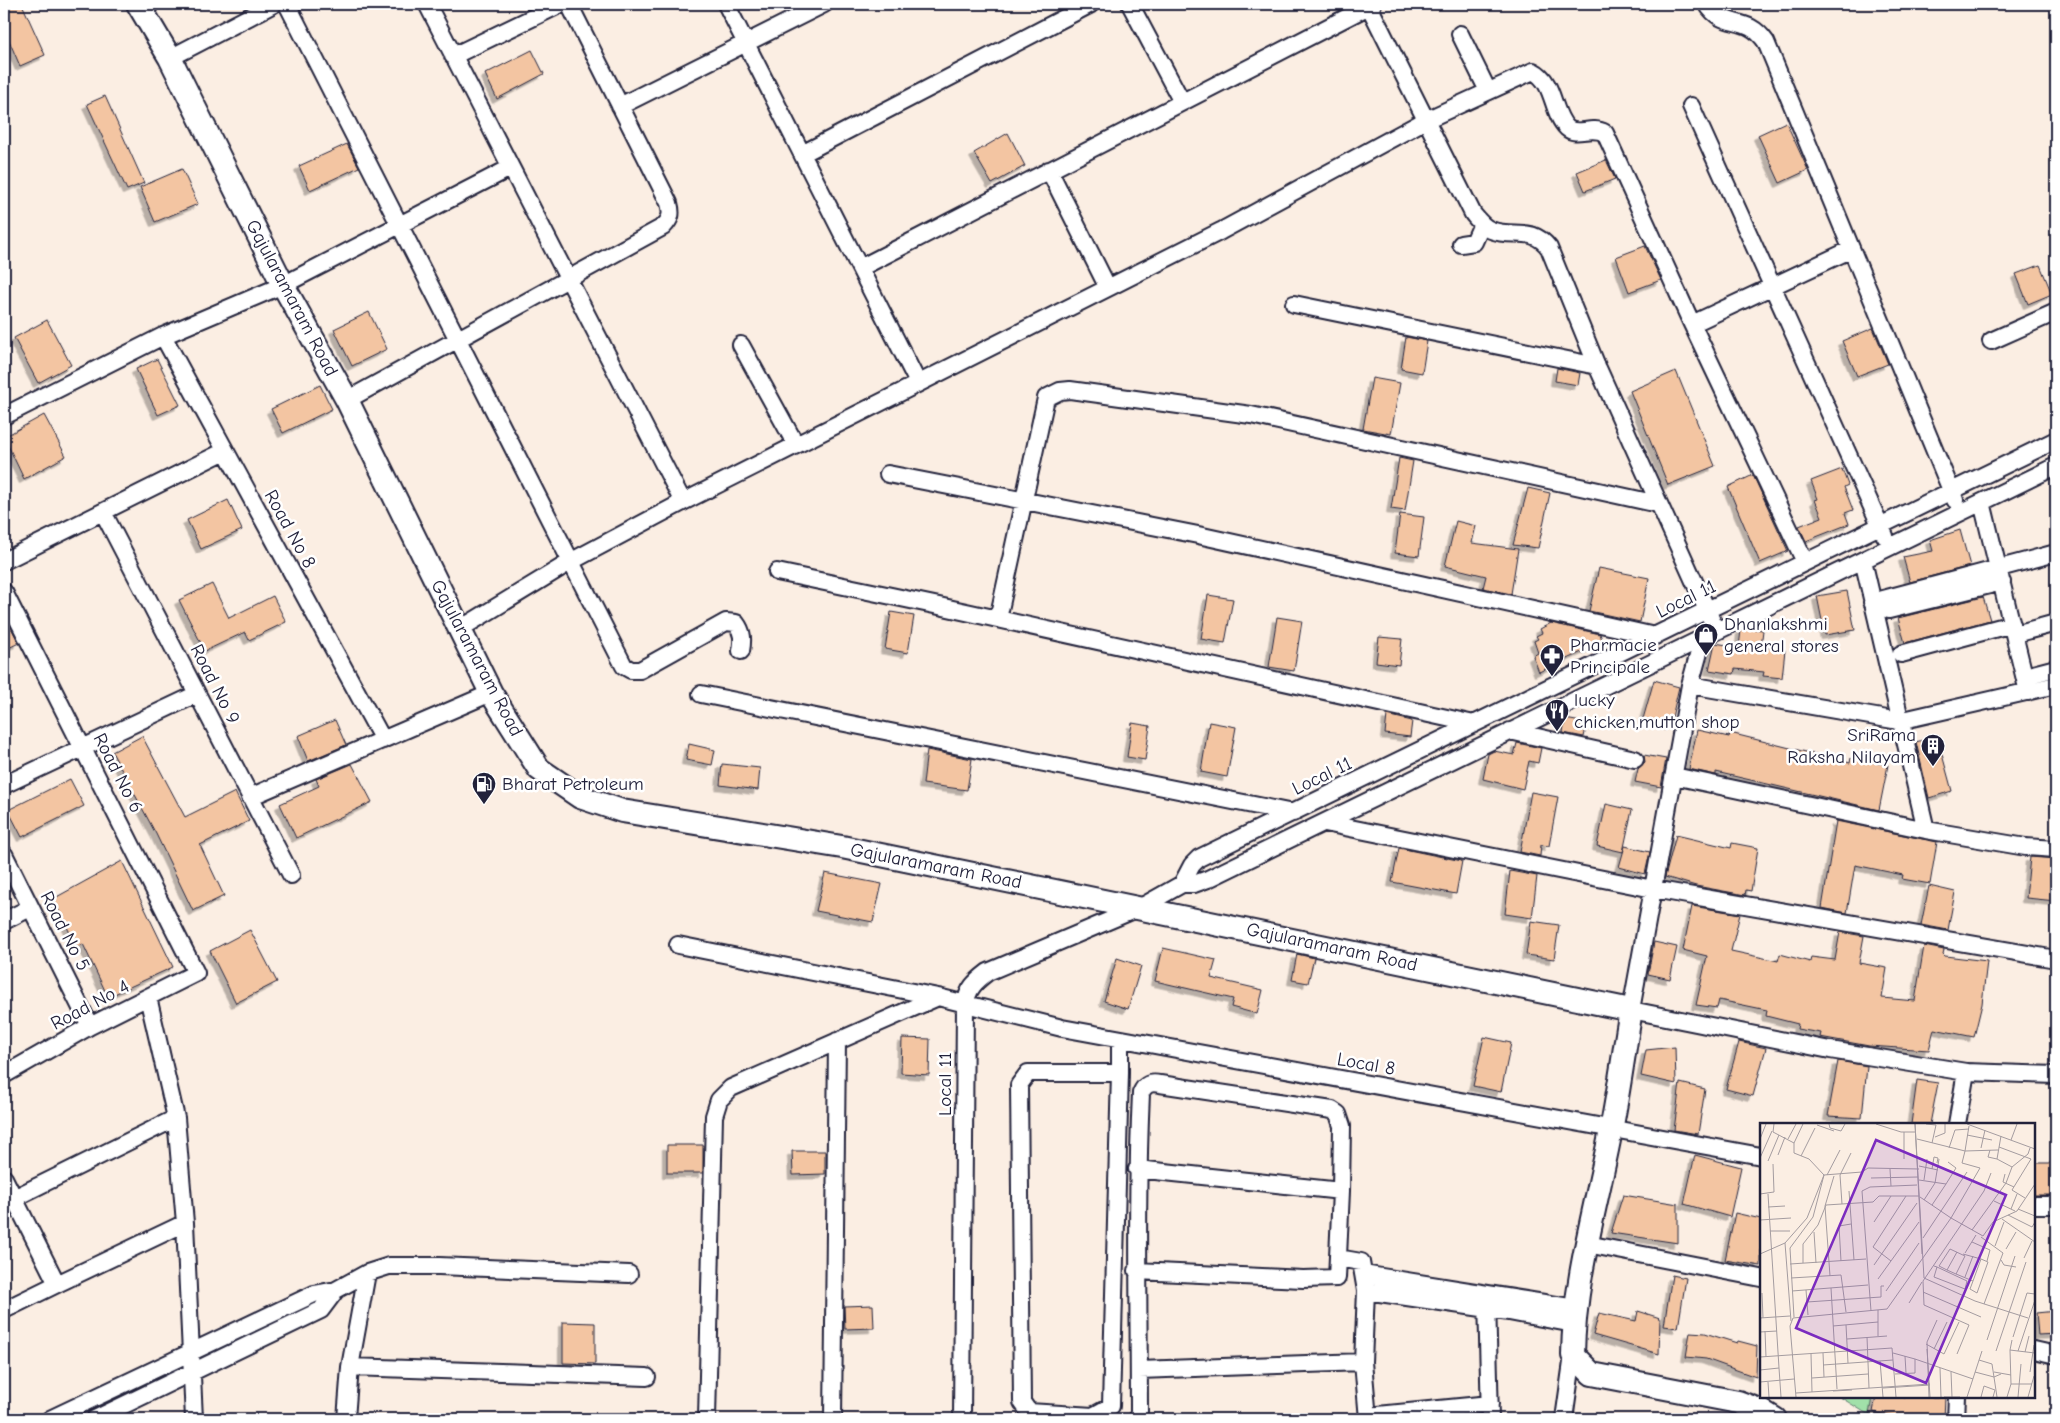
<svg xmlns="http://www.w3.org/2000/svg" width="2060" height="1423" viewBox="0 0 2060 1423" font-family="'Comic Neue',sans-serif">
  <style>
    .green { fill: #a1e0a9; stroke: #628172 }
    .building { fill: #f3c5a2; stroke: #22223b; filter: url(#shadow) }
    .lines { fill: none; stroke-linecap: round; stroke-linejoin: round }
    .street-casing { stroke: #22223b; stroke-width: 20 }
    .secondary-casing { stroke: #22223b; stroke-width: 26 }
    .street { stroke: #fff; stroke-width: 16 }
    .secondary { stroke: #fff; stroke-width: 22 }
    .labels { text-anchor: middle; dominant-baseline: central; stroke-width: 5; stroke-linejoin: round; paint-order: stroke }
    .street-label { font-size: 19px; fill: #22223b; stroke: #fff }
    .poi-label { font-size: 19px; fill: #22223b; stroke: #fff; text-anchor: start }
    .inset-road { fill: none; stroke: #a49ca0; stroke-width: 1 }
    .view { fill: #7b2cbf; fill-opacity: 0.15; stroke: #7b2cbf; stroke-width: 2.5 }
    .inset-edge { fill: none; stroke: #22223b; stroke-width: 2.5 }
  </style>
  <defs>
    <filter id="shadow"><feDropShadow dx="-4.5" dy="4.5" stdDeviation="0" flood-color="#0004"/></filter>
  </defs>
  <rect width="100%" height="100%" fill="#fbeee3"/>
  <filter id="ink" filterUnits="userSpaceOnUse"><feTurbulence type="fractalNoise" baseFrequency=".02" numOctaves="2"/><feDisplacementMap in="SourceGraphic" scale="10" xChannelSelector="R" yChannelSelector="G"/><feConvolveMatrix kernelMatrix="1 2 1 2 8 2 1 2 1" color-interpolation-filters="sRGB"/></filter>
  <g filter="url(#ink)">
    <path class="green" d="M1840,1397H1872L1869,1415Z"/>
    <path class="building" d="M4,4H22L45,55L20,66L4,29Z
      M532,50L544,74L497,99L485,74Z
      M105,96L144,183L127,190L87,104Z
      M1786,122L1808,170L1780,183L1758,135Z
      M1008,133L1025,166L992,184L974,153Z
      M347,144L359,167L310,190L299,166Z
      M1606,160L1615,179L1585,191L1577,172Z
      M182,169L198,204L155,222L140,187Z
      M1645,246L1661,280L1629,292L1616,257Z
      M2040,265L2052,294L2028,304L2016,274Z
      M369,312L387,349L352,366L334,329Z
      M47,320L71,365L38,383L14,338Z
      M1873,328L1888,364L1857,376L1842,341Z
      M1406,337L1427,341L1422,373L1401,369Z
      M157,359L180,405L158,415L136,369Z
      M1557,368L1580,373L1578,385L1555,381Z
      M1676,371L1715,466L1668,485L1630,391Z
      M1372,378L1400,383L1391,434L1363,429Z
      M320,385L332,409L283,433L271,409Z
      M44,415L66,456L24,479L4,437Z
      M1399,458L1413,461L1405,511L1391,509Z
      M1842,469L1848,485L1844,487L1853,510L1845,513L1849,524L1806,541L1799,526L1822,517L1815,500L1818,499L1811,481Z
      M1753,475L1788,551L1760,563L1728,487Z
      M1528,488L1550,493L1538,548L1513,545Z
      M228,500L242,530L201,549L187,520Z
      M1400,514L1424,517L1419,556L1395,553Z
      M1456,521L1476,526L1472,543L1518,549L1511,594L1483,588L1486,576L1445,566Z
      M1960,530L1970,566L1910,582L1903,557L1933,551L1930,540Z
      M1599,568L1649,578L1640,622L1589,611Z
      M212,584L229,618L273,596L286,622L249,640L245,632L205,651L179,600Z
      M1847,591L1855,630L1825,635L1817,596Z
      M1208,595L1233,599L1225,643L1201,639Z
      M1983,597L1990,620L1905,643L1898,618Z
      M891,612L914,616L908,653L885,649Z
      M4,614L19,643L4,650Z
      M1277,617L1302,621L1294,671L1269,667Z
      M1551,623L1600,634L1603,642L1539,672L1533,656L1538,653L1534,641L1538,639L1536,636L1542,633L1540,629Z
      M1746,628L1763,630L1761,647L1785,650L1782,678L1763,676L1764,672L1735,669L1734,674L1709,670L1715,643L1739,647L1741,630Z
      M1379,637L1402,639L1399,665L1376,662Z
      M1654,680L1679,687L1670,726L1643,719Z
      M1387,715L1412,721L1410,737L1385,734Z
      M1565,719L1587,723L1584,737L1563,733Z
      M335,720L346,745L308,761L298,736Z
      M1209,722L1236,727L1227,777L1201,772Z
      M1132,723L1150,726L1145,760L1127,757Z
      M1697,730L1729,737L1730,733L1850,763L1851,758L1888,765L1879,810L1716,772V775L1689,769Z
      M142,736L185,817L235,792L249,821L200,845L224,896L193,911L156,834L112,752Z
      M1937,736L1952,791L1929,798L1916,742Z
      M1517,743L1541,748L1538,763L1529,761L1523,789L1483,779L1488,754L1494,751L1514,755Z
      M689,744L715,750L712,765L686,760Z
      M927,750L972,759L967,790L923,784Z
      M1644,755L1666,759L1661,787L1635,782L1638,769L1645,762Z
      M352,764L372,802L296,838L280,804L319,786L316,779Z
      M722,764L760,768L758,790L720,785Z
      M70,779L84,806L22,837L8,810Z
      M1531,792L1558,797L1549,846L1541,845L1540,856L1520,852Z
      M1606,804L1632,810L1623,852L1597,846Z
      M1836,821L1937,842L1930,884L1902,879L1903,875L1855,865L1847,913L1822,908Z
      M1676,835L1731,848L1732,843L1758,848L1751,891L1746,890L1745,895L1696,886L1665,877Z
      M1625,846L1650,852L1645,874L1619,867Z
      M1399,848L1462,861L1456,894L1392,882Z
      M2030,857L2056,859V901L2026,898Z
      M122,861L173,967L108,997L83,944L77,947L53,899Z
      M1510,871L1537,876L1532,918L1505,914Z
      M825,873L882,884L873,922L816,911Z
      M1929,886L1955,892L1948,930L1921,925Z
      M1692,906L1740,914L1731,951L1778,961L1780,954L1810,962L1811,957L1835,960L1840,932L1864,936L1859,963L1887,968L1882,998L1915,1001L1924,946L1944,950L1943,954L1945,956L1987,961L1982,1004L1974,1037L1934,1029L1929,1050L1869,1046L1820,1037L1821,1033L1797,1029L1798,1024L1766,1016L1767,1010L1719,1000L1717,1008L1696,1005L1707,956L1683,950Z
      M1531,921L1559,925L1554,959L1526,955Z
      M250,930L277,982L236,1003L210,951Z
      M1654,942L1677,947L1670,979L1648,974Z
      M1163,948L1216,960L1211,978L1263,990L1257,1014L1231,1007L1233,999L1155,981Z
      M1297,954L1314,958L1308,983L1292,980Z
      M1117,958L1141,966L1128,1009L1104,1001Z
      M1484,1037L1511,1043L1501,1092L1473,1086Z
      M902,1038L930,1039L929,1075L901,1073Z
      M1739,1042L1766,1048L1753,1096L1726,1089Z
      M1675,1047L1676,1084L1641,1076L1646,1050Z
      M1838,1061L1867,1066L1862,1118L1828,1116Z
      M1917,1080L1938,1083L1930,1124H1911Z
      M1680,1083L1705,1089L1698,1134L1674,1130Z
      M667,1145H703V1173H667Z
      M792,1151H825V1174L793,1175Z
      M1695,1155L1741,1167L1730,1217L1684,1204Z
      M2034,1163H2051V1195H2034Z
      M1623,1195L1678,1204V1243L1611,1233Z
      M1735,1213L1761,1219V1266L1725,1260Z
      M1672,1275L1686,1278L1678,1328L1664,1326Z
      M873,1305L874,1328L845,1329L844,1306Z
      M1638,1311L1660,1318L1659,1354L1593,1335L1599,1313L1636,1321Z
      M2056,1311V1334L2038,1335L2036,1313Z
      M563,1322L595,1323V1364L563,1363Z
      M1690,1332L1705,1333L1737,1343L1738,1341L1757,1346L1756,1377L1706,1359L1686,1357Z
      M1876,1397H1945L1944,1419H1905L1873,1412Z"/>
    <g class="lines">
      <defs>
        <path id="street" d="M287,4L624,666L631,670H640L726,622L736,623C743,632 743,640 741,651
          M427,4L683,502
          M726,4L918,383
          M1130,4L1182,102
          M1368,4L1473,214C1478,220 1484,228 1491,230C1513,239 1532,225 1549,248L1597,366L1712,621
          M1707,4C1724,31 1746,13 1766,42L1955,500
          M1460,34L1488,91
          M453,56L561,4
          M170,58L274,4
          M620,106L824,4
          M1691,106L1885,536
          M802,154L1091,4
          M1049,170L1107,286
          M1461,244L1474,242L1482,224
          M860,268L1373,4
          M1294,304L1597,366
          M1692,324L1850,250
          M163,336L383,740
          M1991,341L2056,312
          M741,345L796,445
          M347,400L663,227C671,219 672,214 669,203L569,4
          M4,416L163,336L283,285L510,168
          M888,474L1198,535L1655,636
          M1982,502L2028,692
          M103,512L291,875
          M1863,560L1926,830L2026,847L2056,849
          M4,561L225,451
          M777,572L939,606L1474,724
          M4,592L196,973L90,1026L4,1075
          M1872,602L2056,553
          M1889,610L2002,582
          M998,619L1046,398L1060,391L1070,390L1251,415L1658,504
          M460,629L570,562L683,502L1221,231L1426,120L1533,71C1555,82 1551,112 1567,128C1577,137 1591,125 1605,133L1692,324L1805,562
          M2015,634L2056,623
          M1703,638L1690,685L1631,1010L1830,1050L1966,1072L2056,1075
          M1901,654L2012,624
          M2025,676L2056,668
          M1690,685L1899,721L2056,685
          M701,694L1293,813
          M1510,731L1635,759
          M1674,776L1926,830
          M4,785L197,694
          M250,797L491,693
          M1325,823L1653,889L2056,959
          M4,854L90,1026
          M1182,884L1192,865L1199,858L2056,440
          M4,921L30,908
          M678,945L938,997
          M1120,1039V1073L1111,1406L1093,1416L1029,1412L1022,1402L1019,1085L1028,1073H1120
          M1957,1124L1966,1072
          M1137,1169L1341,1191
          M4,1178L57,1284L185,1223L176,1118L148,997
          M14,1198L176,1118
          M2034,1205H2056
          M185,1223L194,1419
          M1587,1244L1761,1278
          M1338,1258L1361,1262L1366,1291L1363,1362L1368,1419
          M1137,1271L1303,1279L1337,1278L1341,1191L1342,1126L1338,1114L1332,1110L1160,1084C1150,1082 1145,1084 1141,1093C1136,1202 1139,1310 1139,1419
          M1363,1274L1576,1308
          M1366,1291L1509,1312L1574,1324
          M1487,1299L1490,1419
          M4,1310L57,1284
          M2034,1350L2056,1355
          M350,1367L647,1377
          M1139,1370L1363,1362
          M1368,1416L1490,1404
          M50,1419L314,1294L336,1290L367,1273L389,1266H439L629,1274
          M95,1419L321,1310L336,1290
          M346,1419L350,1367L367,1273
          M707,1419L714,1116L719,1100L731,1088L938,997L1062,1028L1761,1156
          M833,1419L837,1041
          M962,1419L965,1005C968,988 975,982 988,972L1141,907L1182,884H1194L1208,879L2056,466
          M1564,1419L1573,1355
          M1956,1419L1957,1397"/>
        <path id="secondary" d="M138,4L170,58L283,285L347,400L491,693L539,769L580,797L622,811L842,847L1631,1010C1624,1050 1619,1091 1611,1130C1597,1204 1574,1279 1573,1355L1592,1374L1738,1402L1762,1411L1775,1419"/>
      </defs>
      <use href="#street" class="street-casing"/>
      <use href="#secondary" class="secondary-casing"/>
      <use href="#street" class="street"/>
      <use href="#secondary" class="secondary"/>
    </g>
  </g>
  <defs>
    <symbol id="shop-pin" viewBox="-11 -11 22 30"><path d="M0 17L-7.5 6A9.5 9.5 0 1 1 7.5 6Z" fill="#22223b" stroke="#fff"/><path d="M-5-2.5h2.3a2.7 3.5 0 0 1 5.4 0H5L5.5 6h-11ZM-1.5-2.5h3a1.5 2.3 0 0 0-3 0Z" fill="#fff"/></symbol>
    <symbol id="pharmacy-pin" viewBox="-11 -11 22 30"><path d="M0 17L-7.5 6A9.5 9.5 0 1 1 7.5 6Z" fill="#22223b" stroke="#fff"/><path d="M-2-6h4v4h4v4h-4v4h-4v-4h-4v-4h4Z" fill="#fff"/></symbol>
    <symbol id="restaurant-pin" viewBox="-11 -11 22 30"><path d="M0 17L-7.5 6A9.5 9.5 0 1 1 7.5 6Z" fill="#22223b" stroke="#fff"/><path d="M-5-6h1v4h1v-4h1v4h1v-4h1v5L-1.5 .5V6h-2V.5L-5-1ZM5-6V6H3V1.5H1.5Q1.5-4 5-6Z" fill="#fff"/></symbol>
    <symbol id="building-pin" viewBox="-11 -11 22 30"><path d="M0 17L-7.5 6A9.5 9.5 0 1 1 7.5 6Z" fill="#22223b" stroke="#fff"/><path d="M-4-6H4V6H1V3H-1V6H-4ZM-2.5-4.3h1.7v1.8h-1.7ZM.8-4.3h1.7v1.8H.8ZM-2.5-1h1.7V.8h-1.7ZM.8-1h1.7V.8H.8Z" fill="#fff"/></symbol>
    <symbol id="fuel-pin" viewBox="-11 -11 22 30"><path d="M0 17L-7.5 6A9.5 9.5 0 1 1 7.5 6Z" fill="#22223b" stroke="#fff"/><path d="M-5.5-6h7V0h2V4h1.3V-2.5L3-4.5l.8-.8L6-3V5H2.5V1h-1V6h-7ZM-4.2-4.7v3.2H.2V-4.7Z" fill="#fff"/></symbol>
  </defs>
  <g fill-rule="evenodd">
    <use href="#shop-pin" x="1692" y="621" width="28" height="38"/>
    <use href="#pharmacy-pin" x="1538" y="642" width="28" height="38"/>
    <use href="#restaurant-pin" x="1543" y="697" width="28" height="38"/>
    <use href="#building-pin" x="1919" y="732" width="28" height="38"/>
    <use href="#fuel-pin" x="470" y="770" width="28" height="38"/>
  </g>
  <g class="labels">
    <g class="street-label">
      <text transform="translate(292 298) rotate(62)">Gajularamaram Road</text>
      <text transform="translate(290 529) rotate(61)">Road No 8</text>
      <text transform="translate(1686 599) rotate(-26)">Local 11</text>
      <text transform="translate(477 658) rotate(62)">Gajularamaram Road</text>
      <text transform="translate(215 684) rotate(63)">Road No 9</text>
      <text transform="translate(118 773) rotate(63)">Road No 6</text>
      <text transform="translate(1322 776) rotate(-26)">Local 11</text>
      <text transform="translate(936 866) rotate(11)">Gajularamaram Road</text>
      <text transform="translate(65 931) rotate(63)">Road No 5</text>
      <text transform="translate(1332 947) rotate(12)">Gajularamaram Road</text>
      <text transform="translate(90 1005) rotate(-28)">Road No 4</text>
      <text transform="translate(1366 1064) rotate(10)">Local 8</text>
      <text transform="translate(945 1084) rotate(-90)">Local 11</text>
    </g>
    <g class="poi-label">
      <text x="1724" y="624">Dhanlakshmi<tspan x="1724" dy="22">general stores</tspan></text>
      <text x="1570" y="645">Pharmacie<tspan x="1570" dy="22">Principale</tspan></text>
      <text x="1574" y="700">lucky<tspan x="1574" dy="22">chicken,mutton shop</tspan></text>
      <text x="1916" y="735" text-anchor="end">SriRama<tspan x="1916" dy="22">Raksha Nilayam</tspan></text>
      <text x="502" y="784">Bharat Petroleum</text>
    </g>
  </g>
  <g transform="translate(1760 1123)">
    <rect width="275" height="275" fill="#fbeee3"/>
    <path class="inset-road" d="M14,1L13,9L34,20V30L49,36L64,52L102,49L108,45L159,46M69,1L70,5L81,8L85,1M116,1L141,9H156M155,1L164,155L215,178L268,195M155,1L162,131M166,1L176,2L172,20M207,1L275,26M57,2L74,8M144,9V36M207,12L232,17M175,14L185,10V1M0,16L6,1M28,16L36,1M157,16L205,28L209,3M251,17L257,1M34,20L43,1M239,24L271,36L252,67L265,75M189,25L195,7L209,6M221,25L225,7M230,27L228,34L237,36M18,32L25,14M41,33L55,5M0,35L12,8M8,38L19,12M159,43L178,47M252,44L268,31L270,25M130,46L131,63M172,46L174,34L178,35L177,40M245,51L243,59L254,64M67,52L80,27M111,55L158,54M159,57L186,61L196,45L188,39M164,57L167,36M89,68L94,137M0,71L14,69L13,41M8,71L19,245M160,74L191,95L220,45L202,40L205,28L238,27M164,77L175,60L179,36M234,78L255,88M82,81L80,52L91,30M172,82L186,61M8,84L25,83M251,86L257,71M258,86L275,93M248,92L272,104L275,99M242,96L275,119M0,97L31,95M114,99L131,73M212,107L246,60L252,44L237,36L241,13M10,108H30M54,109L56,140M221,114L243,130L224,181M163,115L207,49M212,119L230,127L227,138M235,123L244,99M246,126L256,109M205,130L216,112M0,131L25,120M203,131L221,136L213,158M264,135L272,118M241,137L244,142L256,144M81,138L79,103L91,101M131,138L113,124L146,73M43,140V121L58,102L66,82L113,79L119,73H159M30,141L106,136M114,142L157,80M174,143L177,144L207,158L205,166L174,154L177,144M187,147L197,129M196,151L205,133L190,126L179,143L187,147L196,151L213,158L210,166L217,170L228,139L221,136M70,153L65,83L74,53M205,154L213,133M31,155L81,152L86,189M118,156L159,99M71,165L77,266M46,167L48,192M32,168L108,162M126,168L159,120M163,169L221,194M2,170L3,195M275,177L258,228L275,230M47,179L121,174V163H124M149,180L162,159M118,187V213M111,188L102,68L110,64L157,62M34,194L30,125L53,94L64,52M0,195L30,193M31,198L25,120L47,95L64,52M86,202L88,240M73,203L118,199M5,208L6,234M0,209L17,208M107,214L109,265M253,214L267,170L275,171M87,216L127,213M227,217L255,133M252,217L250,227L258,228M166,221L184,231L199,199M167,226L170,274M174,226L187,199M236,228L266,139M265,229L269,213M63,230L64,254M133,230L155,236V250L135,251M51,231L52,269M197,231L209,202L164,182L163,158L224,68L231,50M145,233L146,250M0,234L132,225L136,274M155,236L213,256M219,237L232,241L237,274M120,238L123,274M63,242L133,237M180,245L181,274M0,247L19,245L21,274M191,249L192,274M215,249L234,254L241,251M234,249L251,252M270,249L274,222M52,255L108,251M0,259L34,256M8,259L9,274M251,261H272M123,265L170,262M73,268L92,267M36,270L170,261M36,274L30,203L33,195L127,186L191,95L223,113L233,99L257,88L275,61M169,274L167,219L177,197M184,274H200M207,274L222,228M221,274L224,263L235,267L233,274M247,274L251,261L250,227M258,274L261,241M268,274L274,253"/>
    <path class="view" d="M116,17L246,72L166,260L36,205Z"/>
    <rect width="275" height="275" class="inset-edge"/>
  </g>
  <rect width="2060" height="1423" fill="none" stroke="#fff" stroke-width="20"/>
  <rect x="10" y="10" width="2040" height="1403" fill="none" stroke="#22223b" stroke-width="2" filter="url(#ink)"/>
</svg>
